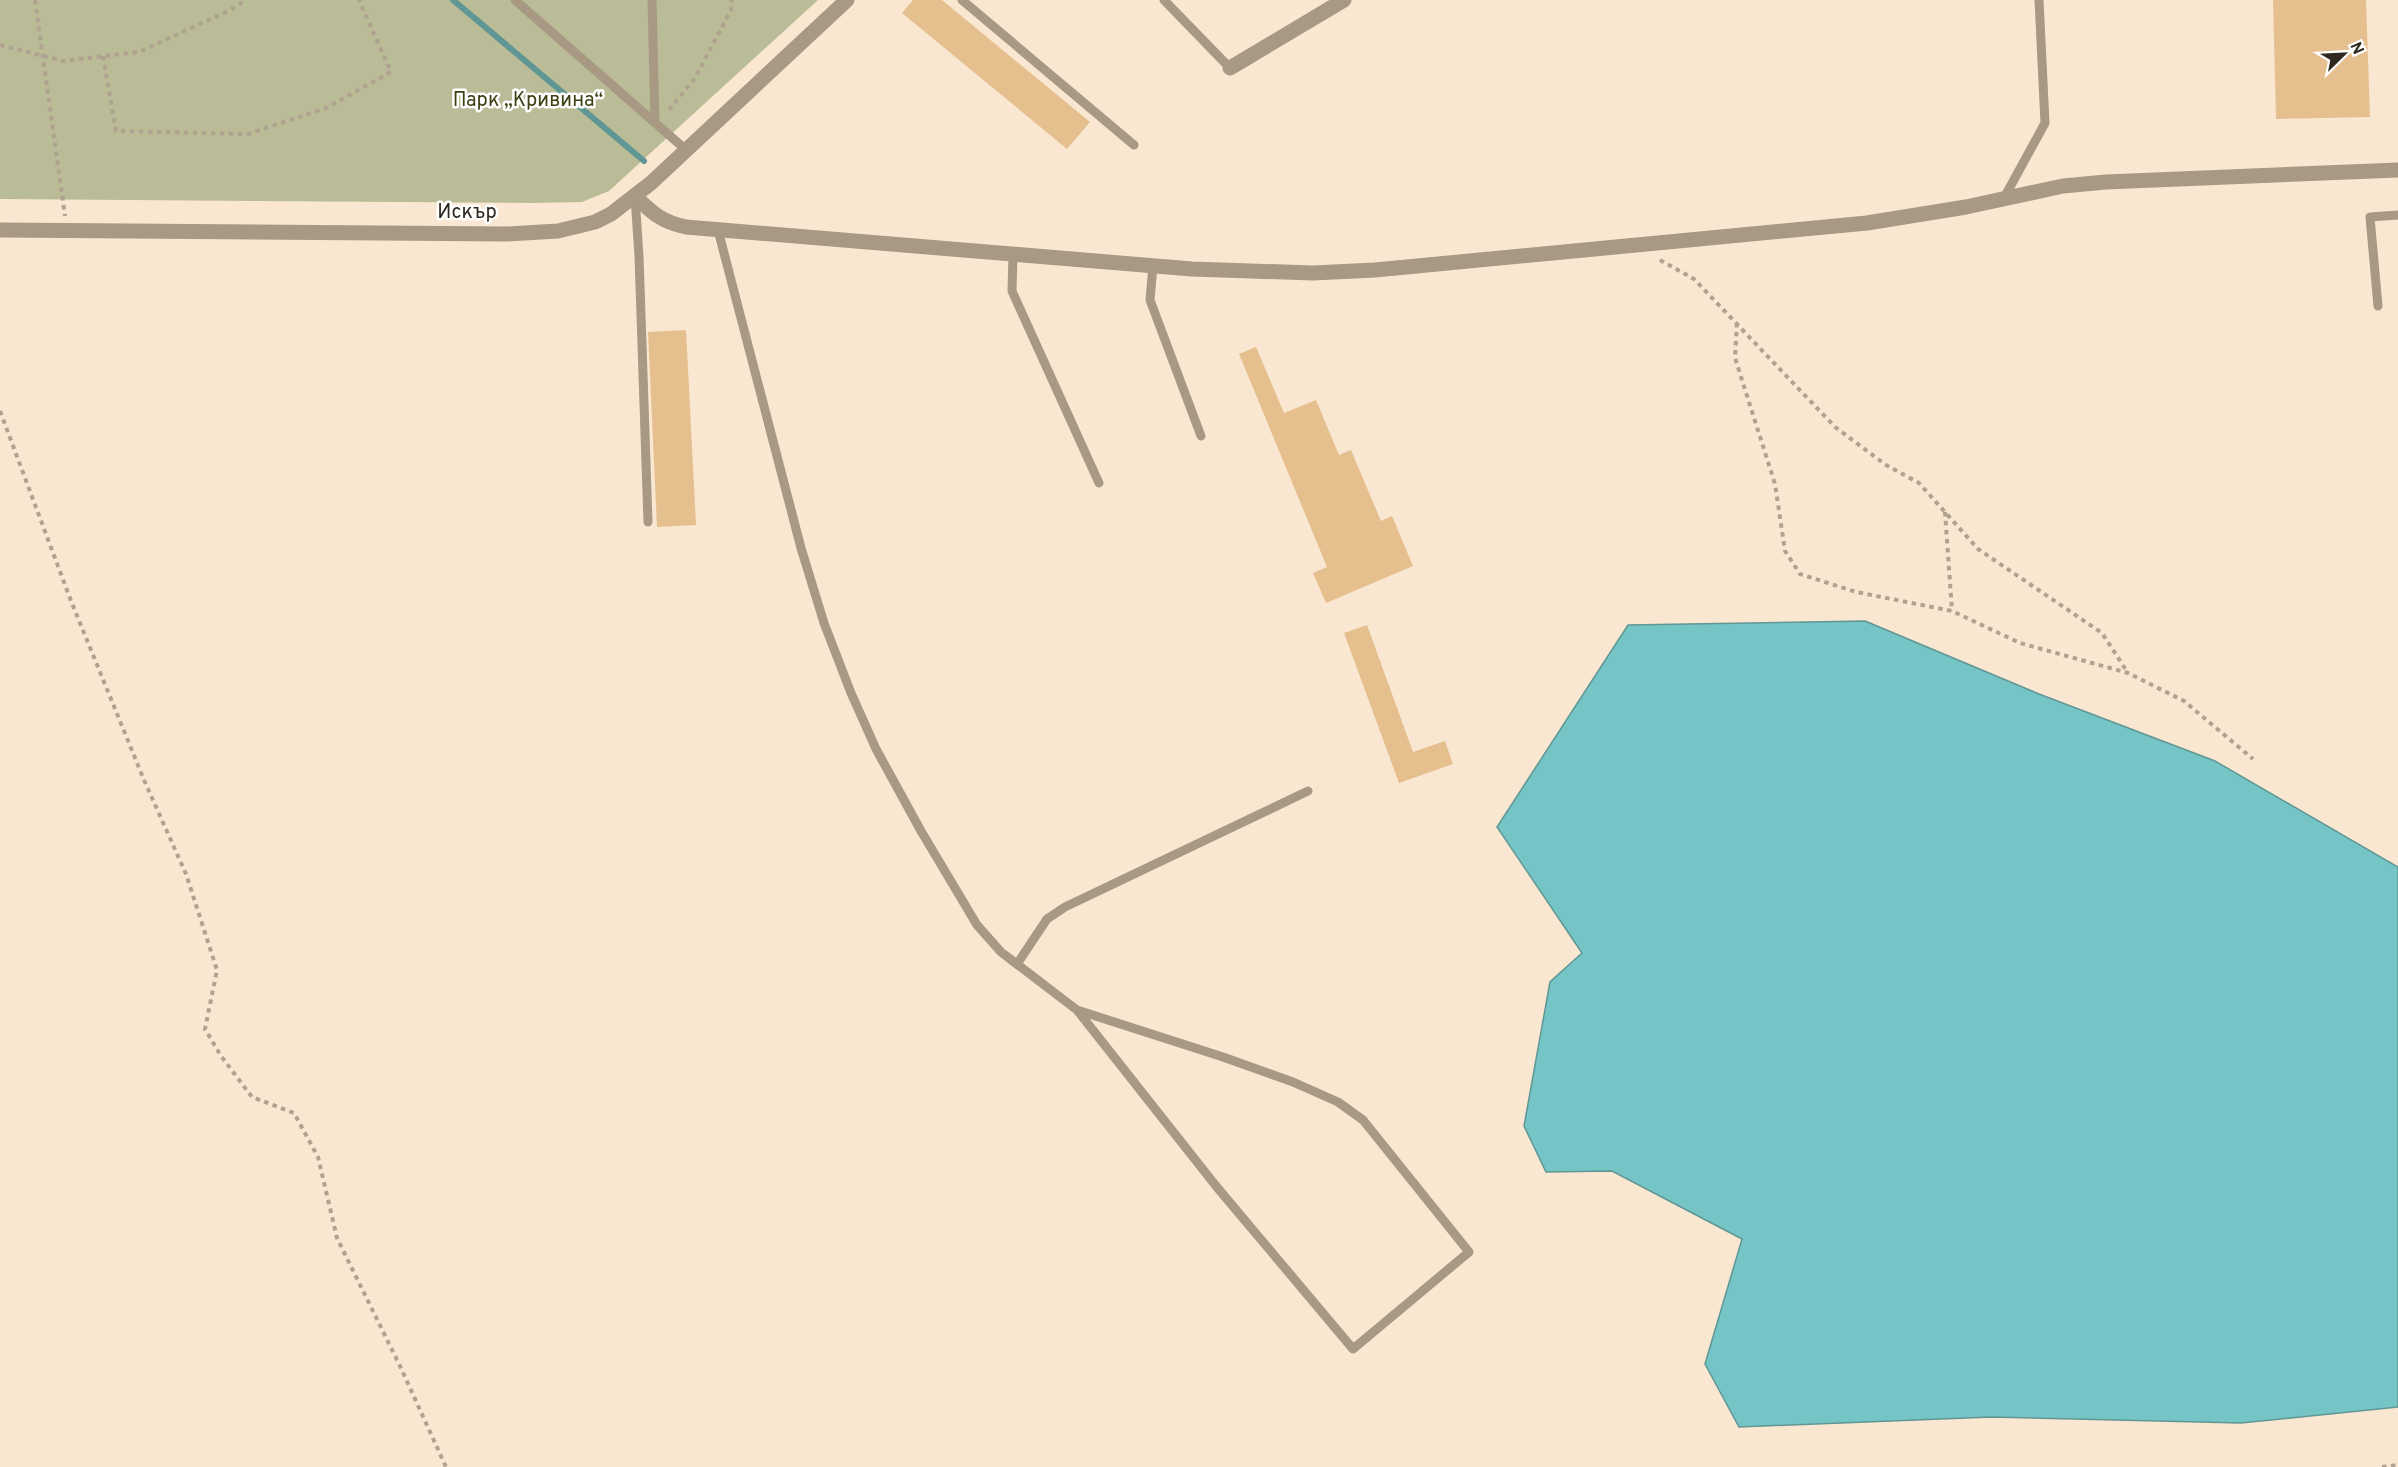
<svg xmlns="http://www.w3.org/2000/svg" width="2398" height="1467" viewBox="0 0 2398 1467" font-family="Overpass,sans-serif">
  <style>
    .green { fill: #b9bc97 }
    .water { fill: #76c5c6; stroke: #609694; stroke-width: 1.5 }
    .lines { fill: none; stroke-linecap: round; stroke-linejoin: round }
    .stream { stroke: #609694; stroke-width: 6 }
    .building { fill: #e5bf8e }
    .path { stroke: #afa290; stroke-width: 4; stroke-dasharray: 4.5 4.5; stroke-linecap: butt }
    .lane { stroke: #a79984; stroke-width: 9 }
    .street { stroke: #a79984; stroke-width: 15 }
    .labels { text-anchor: middle; dominant-baseline: central; stroke-width: 5; stroke-linejoin: round; paint-order: stroke }
    .park-label { font-size: 20px; fill: #3e4013; stroke: #fff }
    .street-label { font-size: 20px; fill: #2e281f; stroke: #fff }
  </style>
  <rect width="100%" height="100%" fill="#f9e7d1"/>
  <path class="green" d="M0,0H818L609,191L582,202L530,203L0,199Z"/>
  <path class="water" d="M1865,621L2039,694L2215,761L2398,867V1407L2241,1423L1991,1417L1739,1427L1705,1364L1742,1239L1612,1171L1546,1172L1524,1126L1550,982L1582,953L1497,827L1628,625Z"/>
  <g class="lines">
    <path class="stream" d="M453,0L644,161"/>
  </g>
  <path class="building" d="M913,0H942L1090,122L1067,149L902,13Z
    M2273,0H2366L2370,117L2276,119Z
    M686,330L696,525L657,527L648,332Z
    M1256,347L1284,413L1316,400L1339,455L1351,450L1381,521L1392,516L1413,566L1326,603L1313,573L1327,567L1239,354Z
    M1367,625L1413,752L1445,741L1453,764L1399,783L1344,633Z"/>
  <g class="lines">
    <path class="path" d="M35,0L65,216
      M0,45L63,61L139,52L228,11L246,0
      M103,56L116,131L248,134L326,108L391,72L359,0
      M669,110L695,78L731,10L732,0
      M1660,260L1694,279L1835,427L1886,465L1919,483L1978,549L2102,633L2128,673
      M1737,323L1735,358L1775,484L1785,551L1800,574L1856,592L1952,611L2020,643L2128,673L2184,701L2253,759
      M0,411L71,601L144,780L186,874L217,970L205,1029L221,1056L252,1097L294,1113L318,1157L337,1238L400,1366L446,1467
      M1945,512L1952,611
      M2382,1467L2398,1465"/>
    <path class="lane" d="M515,0L685,149
      M652,0L655,122
      M962,0L1134,145
      M1164,0L1230,68
      M635,197L639,256L648,522
      M2004,198L2045,123L2039,0
      M718,230L801,548L824,623L851,693L876,749L921,831L977,925L1001,952L1077,1010L1216,1186L1353,1349L1469,1252L1363,1120L1338,1102L1293,1082L1223,1057L1077,1010
      M1013,255L1012,291L1099,483
      M1153,266L1150,300L1201,436
      M2378,306L2370,217L2398,215
      M1017,964L1047,919L1065,907L1308,791"/>
    <path class="street" d="M1230,68L1344,0
      M635,196C652,213 662,222 686,227L1192,269L1313,273L1375,270L1867,223L1966,207L2063,186L2106,182L2398,170
      M0,230L507,234L558,231L595,222L611,214L651,183L847,0"/>
  </g>
  <g class="labels">
    <g class="park-label">
      <text x="528" y="101">Парк „Кривина“</text>
    </g>
    <g class="street-label">
      <text x="467" y="213">Искър</text>
    </g>
  </g>
  <g transform="translate(2344 54) rotate(66)" stroke="#ffffff" stroke-width="4.5" paint-order="stroke">
  <path d="M0-4.5L10 22L0 15L-10 22Z" fill="#2e281f"/>
  <text y="-9" font-size="16" font-weight="bold" text-anchor="middle" fill="#2e281f">N</text>
  </g>
</svg>
